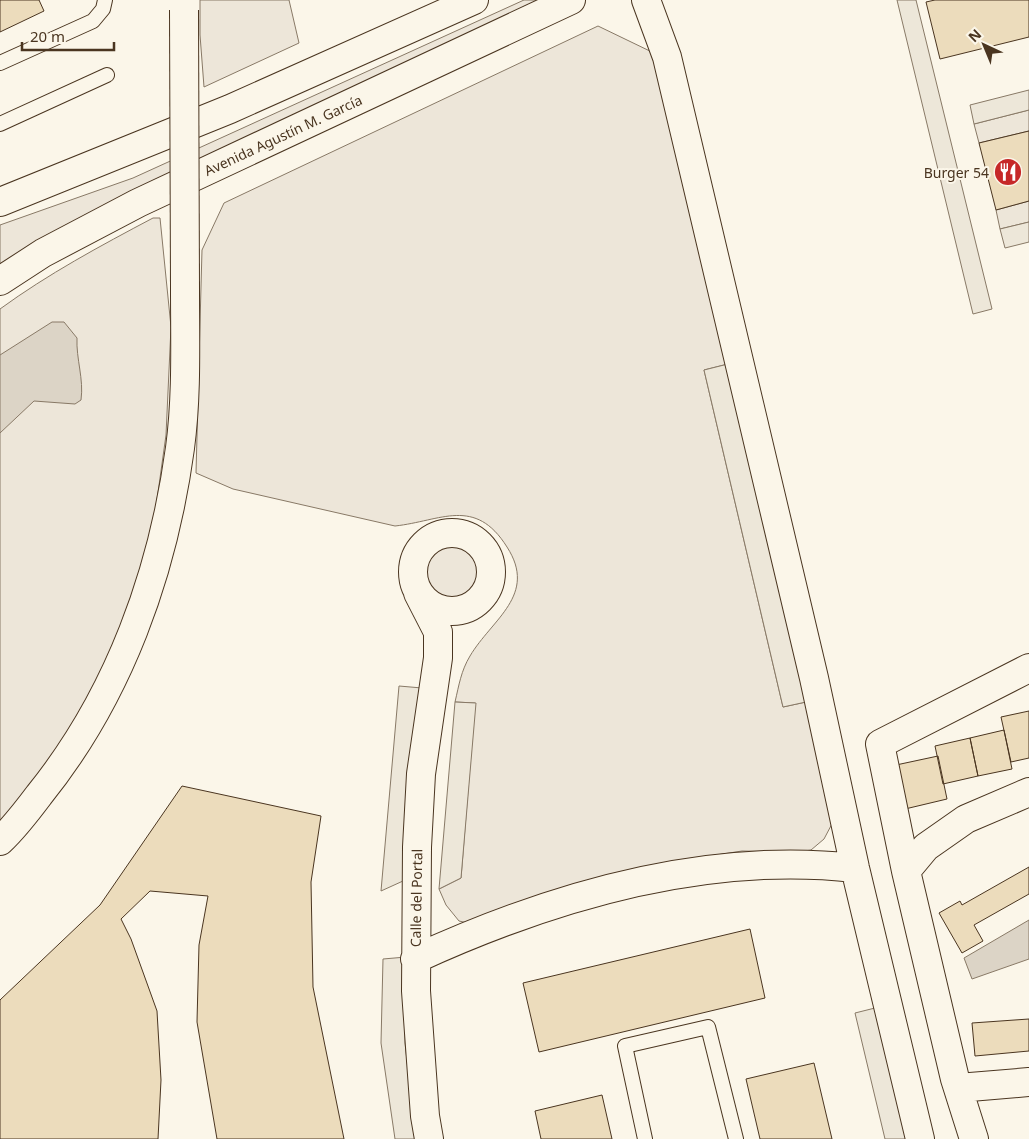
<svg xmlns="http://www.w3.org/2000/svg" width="1029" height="1139" viewBox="0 0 1029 1139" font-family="'Noto Sans',sans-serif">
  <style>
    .green { fill: #ede6d9; stroke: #887966 }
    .parking { fill: #ede7d9; stroke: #887966 }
    .water { fill: #dcd4c6; stroke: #887966 }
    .building { fill: #ecdcbc; stroke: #4a3520 }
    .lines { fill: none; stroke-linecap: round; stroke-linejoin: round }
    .lane-casing { stroke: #4a3520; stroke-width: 16 }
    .street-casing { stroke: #4a3520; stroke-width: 30 }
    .secondary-casing { stroke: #4a3520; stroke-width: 30 }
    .lane { stroke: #fbf6e9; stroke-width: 14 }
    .street { stroke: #fbf6e9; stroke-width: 28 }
    .secondary { stroke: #fbf6e9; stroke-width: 28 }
    .street-bridge-casing { stroke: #4a3520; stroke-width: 30; stroke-linecap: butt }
    .street-bridge { stroke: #fbf6e9; stroke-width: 28 }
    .labels { text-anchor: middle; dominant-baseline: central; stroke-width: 4; stroke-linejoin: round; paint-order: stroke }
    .street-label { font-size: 14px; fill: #4a3520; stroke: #fbf6e9 }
    .poi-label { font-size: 14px; fill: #4a3520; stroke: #fbf6e9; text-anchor: end }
  </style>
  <rect width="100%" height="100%" fill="#fbf6e9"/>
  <path class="green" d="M200,0H289L299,43L204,87L200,35Z
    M524,0H553L0,267V225L133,178Z
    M598,26L656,54L728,364L704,370L783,707L806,702L834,820L824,839L811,850L798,852L742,851L658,864L502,912L476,925L459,921L446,905L439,889L461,878L475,703L455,702C459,685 461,671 470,656C492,619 538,595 507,547C475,496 441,521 395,526L233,489L196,473L202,250L224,203Z
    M1029,110V131L979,143L974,124Z
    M1029,201V222L1000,229L996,210Z
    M153,218H160L171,327L166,435L155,514L136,585L111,656L57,750L0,822V309C48,274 100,246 153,218Z
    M423 572a28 28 0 1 1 56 0a28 28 0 1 1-56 0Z"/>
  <path class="parking" d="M897,0H916L992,309L973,314Z
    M1029,90V110L974,124L970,105Z
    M1029,222V242L1005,248L1000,229Z
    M728,364L806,702L783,707L704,370Z
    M399,686L422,688L403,881L381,891Z
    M455,702L476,703L461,878L439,889Z
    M406,957L405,1043L416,1139H395L381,1043L383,959Z
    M875,1008L906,1139H885L855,1013Z"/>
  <path class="water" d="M52,322H64L77,338C76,359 84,379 81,400L75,404L34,401L0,433V355Z
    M1029,920V959L972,979L964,958Z"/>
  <path class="building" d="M0,0H39L44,11L0,32Z
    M935,0H1029V37L940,59L926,2Z
    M1029,131V201L996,210L979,143Z
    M1029,711V758L1011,762L1001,717Z
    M1004,730L1012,769L978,776L970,738Z
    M970,738L978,776L943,784L935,746Z
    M938,756L947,799L905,809L896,765Z
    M182,786L321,816L311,882L313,987L344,1139H217L197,1022L199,945L208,896L150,891L121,919L131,939L157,1011L161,1080L158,1139H0V1000L100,905Z
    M1029,867V894L974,925L983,941L962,953L939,913L960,901L962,905Z
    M750,929L765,998L539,1052L523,983Z
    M1029,1019V1051L975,1056L972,1023Z
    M814,1063L832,1139H760L746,1079Z
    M602,1095L612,1139H541L535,1111Z"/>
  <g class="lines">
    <defs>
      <path id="lane" d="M0,63L93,21L103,9L105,0
        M0,124L107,75
        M645,1139L625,1046L708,1027L736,1139"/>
      <path id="street" d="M646,0L667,57L814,678L855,868L920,1139
        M413 572a39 39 0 1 1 78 0a39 39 0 1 1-78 0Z
        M418,593L438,632V658L421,774L417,847L416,991L425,1116L429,1139
        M0,841C15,827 27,811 39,795C119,696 163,573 180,448C187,396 185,342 185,289
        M906,871L880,744L1029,668
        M415,959C550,897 705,851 855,868
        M958,1088L1029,1082
        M974,1139L955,1079L906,871L926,847L966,819L1029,792"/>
      <path id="secondary" d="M0,202L230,109L474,0
        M0,281L43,253L138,203L571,0"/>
    </defs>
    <use href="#lane" class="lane-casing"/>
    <use href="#street" class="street-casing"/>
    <use href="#secondary" class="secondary-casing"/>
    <use href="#lane" class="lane"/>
    <use href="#street" class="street"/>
    <use href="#secondary" class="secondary"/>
    <defs>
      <path id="street-bridge" d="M184,10L185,289"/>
    </defs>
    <use href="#street-bridge" class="street-bridge-casing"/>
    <use href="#street-bridge" class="street-bridge"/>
  </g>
  <defs>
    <symbol id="restaurant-disc" viewBox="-11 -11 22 22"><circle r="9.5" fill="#c62828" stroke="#fbf6e9"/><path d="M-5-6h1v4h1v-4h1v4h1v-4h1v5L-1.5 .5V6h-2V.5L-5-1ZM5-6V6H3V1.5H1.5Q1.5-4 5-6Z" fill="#fff"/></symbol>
  </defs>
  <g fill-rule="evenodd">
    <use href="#restaurant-disc" x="992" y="156" width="32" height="32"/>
  </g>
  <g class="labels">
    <g class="street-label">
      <text transform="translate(283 135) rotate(-25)">Avenida Agustín M. García</text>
      <text transform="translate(416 898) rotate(-89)">Calle del Portal</text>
    </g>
    <g class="poi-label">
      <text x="989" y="172">Burger 54</text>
    </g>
  </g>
  <g transform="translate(984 45) rotate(316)" stroke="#fbf6e9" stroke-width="4" paint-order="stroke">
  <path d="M0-4L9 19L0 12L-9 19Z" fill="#4a3520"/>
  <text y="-8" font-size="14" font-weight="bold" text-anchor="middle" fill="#4a3520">N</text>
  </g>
  <path d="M22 42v8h92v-8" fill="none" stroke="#4a3520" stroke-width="2.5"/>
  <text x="30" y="42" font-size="15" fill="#4a3520" stroke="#fbf6e9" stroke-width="4" paint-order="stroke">20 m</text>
</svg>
